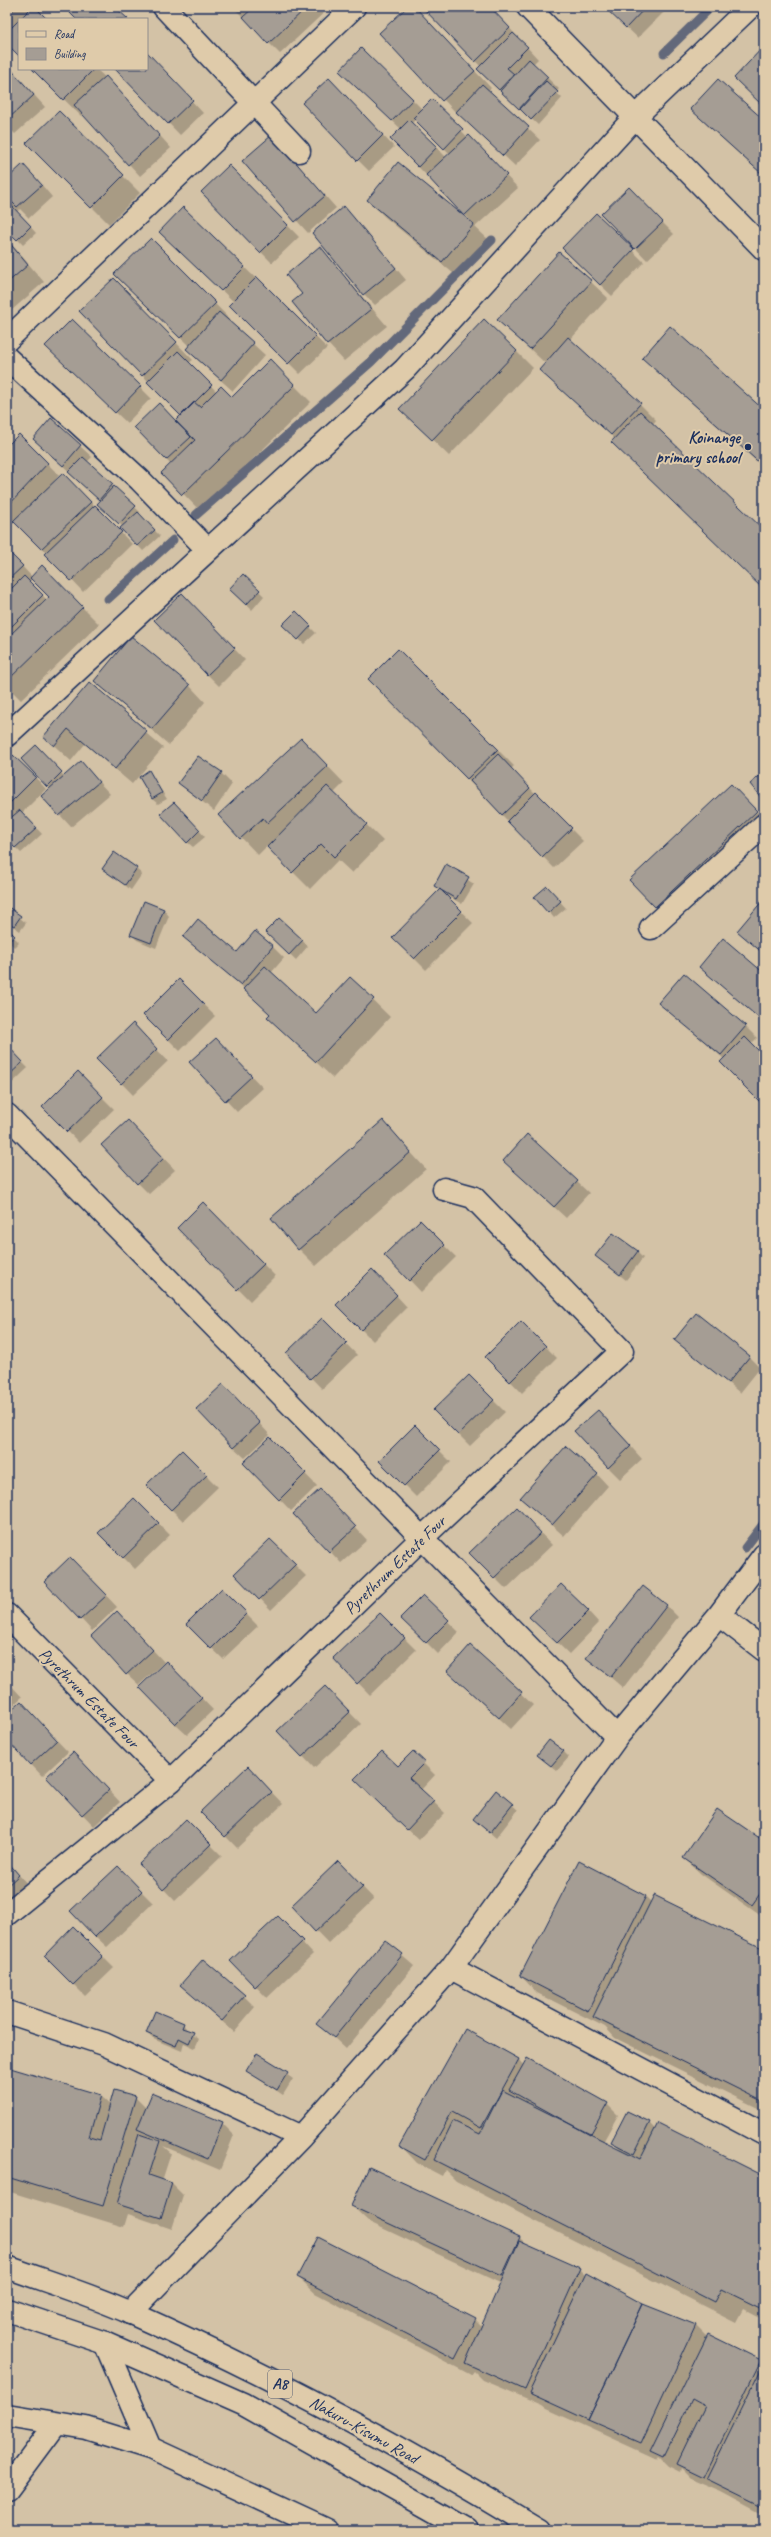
<svg xmlns="http://www.w3.org/2000/svg" width="771" height="2537" viewBox="0 0 771 2537" font-family="Caveat,sans-serif">
  <style>
    .shadow { fill: #0003; fill-rule: evenodd }
    .lines { fill: none; stroke-linecap: round; stroke-linejoin: round }
    .stream { stroke: #62677a; stroke-width: 9 }
    .building { fill: #a59d94; stroke: #1b2f5e }
    .street-casing { stroke: #1b2f5e; stroke-width: 25 }
    .highway-casing { stroke: #1b2f5e; stroke-width: 25 }
    .street { stroke: #dfcbaa; stroke-width: 22 }
    .highway { stroke: #dfcbaa; stroke-width: 22 }
    .poi-dot { fill: #1b2f5e; stroke: #dfcbaa; stroke-width: 1.5 }
    .labels { text-anchor: middle; dominant-baseline: central; stroke-width: 4; stroke-linejoin: round; paint-order: stroke }
    .shield { fill: #dfcbaa; stroke: #565e75; stroke-width: 1 }
    .shield-label { font-size: 16px; font-weight: bold; fill: #1b2f5e }
    .poi-label { font-size: 17px; font-weight: bold; fill: #1b2f5e; stroke: #dfcbaa; text-anchor: end }
    .street-label { font-size: 17px; fill: #1b2f5e; stroke: #dfcbaa }
  </style>
  <rect width="100%" height="100%" fill="#d3c2a6"/>
  <filter id="ink" filterUnits="userSpaceOnUse"><feTurbulence type="fractalNoise" baseFrequency=".025" numOctaves="2"/><feDisplacementMap in="SourceGraphic" scale="8" xChannelSelector="R" yChannelSelector="G"/><feConvolveMatrix kernelMatrix="1 2 1 2 8 2 1 2 1" color-interpolation-filters="sRGB"/></filter>
  <g filter="url(#ink)">
    <path class="shadow" d="M7,7L45,8L41,14L46,19H19V55L7,44Z
      M233,7H330L280,54Z
      M408,7H414L428,21L491,88L488,91L540,140L515,166L461,115L460,117L381,33Z
      M424,7H490L538,59L533,64L559,89L556,92L562,98L538,125L478,69L481,67Z
      M605,7H661L665,11L638,38Z
      M147,53L203,113L180,135L116,69H147Z
      M7,65L45,107L15,134L7,126Z
      M33,69H96L118,89L171,148L140,176L83,114L81,116Z
      M352,82L412,99L423,110L432,101L518,188L475,227L490,241L459,278L385,217L368,200L471,221L391,139L401,129ZM416,119L450,154L446,157L412,123Z
      M340,91L394,147L369,171L358,160Z
      M691,109L764,122V176L708,126Z
      M59,112L140,193L109,224L28,143Z
      M283,148L336,208L308,233L243,161Z
      M229,166L299,237L272,263L202,192Z
      M35,177L52,197L29,218L20,209L17,212L36,233L23,245L7,228V181Z
      M629,189L674,234L647,260L603,214Z
      M344,207L406,280L375,305L364,294Z
      M596,215L644,262L612,296L575,260Z
      M7,239L44,282L12,310L7,305Z
      M151,239L231,320L229,322L265,355L233,391L198,360L187,349L189,346L116,274Z
      M172,243L244,267L327,348L300,374L231,305L234,302Z
      M320,247L387,326L344,361L328,344L303,294Z
      M591,282L608,298L570,340L640,404L656,420L653,424L764,531V589L612,442L615,439L557,386L546,364L498,319Z
      M131,296L193,360L189,363L217,392L232,399L270,361L311,402L200,511L163,473L171,465L135,427L159,404L176,421L182,416L80,311Z
      M516,351L533,368L449,456L417,425Z
      M58,358L140,387L151,398L127,423Z
      M643,358L764,411V468L664,378Z
      M51,420L92,457L87,462L140,512L139,514L160,536L143,551L121,528L123,527L104,509L101,501L34,439Z
      M19,436L59,475L50,487L75,486L132,544L83,592L16,521L13,524L7,518V448Z
      M7,550L32,577L42,567L99,624L21,700L7,686ZM32,579L50,597L47,600L29,582Z
      M243,575L264,596L252,610L230,589Z
      M193,606L245,660L219,686L207,674Z
      M296,613L316,633L304,644L289,630Z
      M398,650L514,766L511,769L583,841L554,868L369,679Z
      M95,681L189,685L205,702L169,745Z
      M90,684L163,748L132,784L85,744L71,761L45,737Z
      M36,747L65,777L81,763L110,794L71,827L60,815L51,789L23,760Z
      M318,756L344,783L334,793L383,841L352,873L338,860L310,889L267,846L258,855L220,815Z
      M7,764L35,777L46,789L22,813L42,834L21,853L10,842L7,845V822L11,819L7,815Z
      M149,772L167,799L158,804L152,799Z
      M221,773L232,784L214,811L179,783Z
      M747,802L764,819V836L673,923L631,880Z
      M180,808L205,837L193,847L187,842Z
      M446,866L474,884L462,904L442,893L473,923L426,970L394,938L440,890L435,886Z
      M104,869H136L142,874L131,890Z
      M552,893L566,908L554,918L549,912Z
      M144,902L164,910L169,916L156,948L137,940L131,934Z
      M764,902V955L738,931Z
      M7,907L26,923L20,931L7,922Z
      M279,919L308,946L296,960L267,932Z
      M7,930L19,942L14,947L7,940Z
      M184,937L237,953L272,946L284,958L271,973L316,1015L350,978L390,1017L333,1078L285,1033L271,1014L245,989Z
      M764,974V1022L712,978Z
      M179,981L215,1016L180,1051L144,1015Z
      M660,1003L745,1026L757,1038L751,1044L764,1057V1105L724,1059Z
      M133,1025L168,1061L133,1095L98,1059Z
      M7,1047L28,1068L7,1088Z
      M227,1050L263,1088L237,1112L191,1063Z
      M78,1073L114,1109L79,1143L44,1107Z
      M383,1122L426,1169L316,1266L299,1249Z
      M140,1133L175,1170L149,1194L138,1183Z
      M527,1136L589,1193L566,1218L504,1161Z
      M203,1203L275,1276L250,1301L178,1228Z
      M420,1222L456,1257L421,1292L386,1255Z
      M637,1252L643,1258L626,1280L596,1256Z
      M384,1282L407,1307L373,1341L337,1305Z
      M322,1319L357,1355L322,1389L287,1353Z
      M521,1322L557,1358L522,1393L487,1357Z
      M676,1340L749,1357L760,1368L740,1393Z
      M469,1376L505,1412L470,1446L434,1410Z
      M235,1397L270,1435L245,1458L233,1447Z
      M609,1422L642,1459L620,1479L608,1467Z
      M415,1426L451,1462L416,1497L380,1461Z
      M270,1438L317,1486L291,1511L245,1463Z
      M182,1451L218,1487L183,1521L147,1485Z
      M597,1474L608,1486L564,1536L533,1509Z
      M134,1499L170,1535L135,1569L99,1533Z
      M332,1502L367,1540L341,1563L295,1514Z
      M528,1520L552,1545L506,1589L470,1553Z
      M270,1540L306,1576L271,1610L236,1574Z
      M82,1570L117,1607L92,1631L81,1619Z
      M222,1590L258,1626L223,1659L187,1624Z
      M423,1597L459,1632L438,1654L402,1618Z
      M666,1605L678,1617L623,1688L588,1658Z
      M588,1611L599,1623L569,1654L542,1628Z
      M380,1614L416,1650L370,1695L334,1658Z
      M129,1624L164,1662L139,1685L127,1674Z
      M470,1646L533,1705L511,1729L459,1682Z
      M178,1674L213,1710L187,1735L175,1724Z
      M7,1681L22,1697L7,1711Z
      M325,1687L361,1724L314,1768L279,1731Z
      M32,1714L68,1752L42,1776L7,1739V1716Z
      M563,1751L569,1757L557,1771L544,1760Z
      M413,1753L435,1775L421,1790L445,1813L419,1840L367,1791L398,1768Z
      M84,1764L120,1802L94,1826L47,1777Z
      M248,1768L283,1804L237,1848L202,1812Z
      M497,1791L518,1810L496,1838L474,1819Z
      M186,1820L222,1856L175,1901L140,1864Z
      M764,1843V1918L701,1874L684,1858Z
      M7,1862L30,1887L7,1908Z
      M338,1862L374,1899L328,1943L292,1906Z
      M129,1879L153,1903L107,1947L95,1936Z
      M646,1897L651,1902L764,1950V2111L615,2038L605,2027L537,1993L521,1976Z
      M278,1917L313,1954L267,1998L231,1961Z
      M73,1927L114,1968L85,1996L45,1956Z
      M385,1941L414,1966L346,2049L318,2023Z
      M181,1985L244,1996L255,2007L234,2032Z
      M183,2024L188,2031L199,2039L195,2048L184,2043L182,2051L153,2039L147,2033Z
      M466,2031L519,2060L524,2066L607,2104L618,2115L603,2142L621,2150L613,2142L628,2112L649,2123L656,2130L764,2178V2320L743,2309L736,2322L456,2181L445,2170L442,2176L417,2163L401,2146ZM469,2127L477,2132L476,2133L468,2129Z
      M258,2054L293,2079L283,2095L247,2071Z
      M7,2068L100,2096L111,2106L135,2097L147,2109L222,2123L234,2135L220,2170L163,2146L171,2153L162,2181L172,2184L183,2195L172,2229L128,2214L124,2227L7,2191Z
      M352,2206L520,2238L528,2246L579,2269L586,2276L643,2305L696,2326L707,2337L760,2361L764,2365V2515L721,2492L695,2481L682,2468L681,2472L669,2466L659,2456L657,2459L547,2409L542,2405L483,2380L474,2371L471,2375L315,2293L298,2277L475,2319L483,2327L502,2284L369,2222Z"/>
    <g class="lines">
      <path class="stream" d="M664,53L711,7
        M196,515L371,362L492,240
        M108,599L173,540
        M745,1548L764,1523"/>
    </g>
    <path class="building" d="M7,7H15L7,17Z
      M32,7H35L47,19H20Z
      M64,7H115L128,19H76Z
      M254,7H307L268,44L243,17Z
      M407,7H415L475,71L442,101L379,33Z
      M422,7H490L510,28L475,62Z
      M604,7H646L626,28Z
      M19,20V56L7,44V32Z
      M513,33L528,47L507,68L514,74L499,90L477,69Z
      M764,46V107L734,78Z
      M361,48L413,99L392,121L339,71Z
      M147,52L193,100L168,124L115,69H147Z
      M529,59L548,77L519,109L500,91Z
      M7,65L34,95L7,120Z
      M32,69H94L63,100Z
      M106,76L160,136L128,165L74,105Z
      M329,78L383,135L357,161L302,103Z
      M718,79L764,120V172L762,174L690,109Z
      M546,81L558,92L531,120L520,109Z
      M482,84L529,127L503,156L456,112Z
      M432,99L463,129L444,149L413,118Z
      M59,111L124,175L91,208L26,143Z
      M409,120L437,147L418,167L390,139Z
      M272,135L325,196L295,222L242,161Z
      M469,135L507,175L464,216L426,175Z
      M398,162L474,224L442,262L367,200Z
      M23,164L42,185L17,207L8,198L7,199V179Z
      M229,165L288,225L260,253L201,192Z
      M629,187L663,222L635,249L601,214Z
      M11,205L31,226L17,240L7,230V208Z
      M344,206L396,268L363,295L312,233Z
      M183,207L245,267L221,291L159,232Z
      M596,213L634,249L600,285L562,248Z
      M151,238L216,303L180,338L114,274Z
      M7,240L28,265L7,283Z
      M320,246L371,309L327,345L292,302L302,294L286,275Z
      M559,252L592,281L530,349L497,320Z
      M257,277L316,336L288,364L229,305Z
      M114,278L177,342L142,376L79,311Z
      M219,312L254,343L221,380L186,349Z
      M72,319L141,386L115,413L45,346Z
      M484,319L517,351L432,440L399,409Z
      M670,326L764,410V467L642,358Z
      M568,337L641,403L611,435L539,370Z
      M178,351L212,385L181,416L147,382Z
      M270,359L295,385L182,495L161,473L195,440L175,421L194,402L200,407L221,386L232,397Z
      M159,403L191,437L166,460L134,427Z
      M640,411L764,530V590L611,442Z
      M51,418L81,445L63,466L33,439Z
      M19,434L48,463L7,507V446Z
      M83,457L113,484L99,500L68,472Z
      M63,473L91,502L41,549L13,521Z
      M114,486L136,506L119,524L97,504Z
      M95,505L122,532L71,581L44,554Z
      M138,512L155,530L137,546L120,528Z
      M7,550L23,566L7,581Z
      M42,565L83,607L7,681V638L49,597L30,578Z
      M243,574L260,590L246,605L229,589Z
      M24,576L43,595L7,631V593Z
      M182,593L235,648L207,675L154,620Z
      M296,611L311,626L298,640L282,625Z
      M131,636L190,685L152,729L94,681Z
      M398,649L498,749L467,779L368,679Z
      M90,682L147,731L115,769L68,729L54,746L43,737Z
      M301,738L328,766L267,823L263,818L240,839L218,815Z
      M36,745L62,772L47,787L21,759Z
      M498,754L530,788L502,815L470,781Z
      M13,755L36,777L7,806V762Z
      M198,756L222,772L202,801L178,783Z
      M81,761L99,782L59,816L41,796Z
      M149,770L162,793L152,799L139,777Z
      M764,772V797L762,799L750,784Z
      M731,784L757,811L655,907L629,880Z
      M327,786L367,824L334,857L321,844L292,873L267,847Z
      M536,792L572,828L542,857L507,821Z
      M174,802L200,830L187,843L160,814Z
      M20,810L37,828L15,848L7,840V821Z
      M114,852L137,868L125,885L102,869Z
      M446,864L469,877L456,899L434,886Z
      M547,886L561,901L548,913L534,897Z
      M440,889L462,911L414,959L392,938Z
      M763,900L764,901V954L737,931Z
      M144,901L164,909L151,943L130,935Z
      M7,906L21,916L14,926L7,922Z
      M279,918L303,940L289,955L265,932Z
      M198,919L237,952L255,931L273,946L241,985L183,937Z
      M7,928L15,936L8,942L7,941Z
      M723,938L764,973V1014L760,1019L699,967Z
      M265,966L316,1013L350,977L374,999L316,1062L267,1017L270,1014L243,989Z
      M684,973L746,1026L721,1055L658,1003Z
      M179,979L204,1004L168,1040L143,1015Z
      M133,1023L157,1049L121,1084L96,1059Z
      M745,1037L764,1056V1106L720,1062Z
      M216,1038L252,1076L225,1101L189,1062Z
      M7,1045L23,1062L7,1077Z
      M78,1071L103,1097L67,1132L42,1107Z
      M128,1120L164,1158L137,1184L101,1145Z
      M383,1120L411,1152L298,1250L271,1218Z
      M527,1134L578,1181L554,1207L503,1161Z
      M203,1202L264,1264L237,1290L177,1228Z
      M420,1220L445,1245L409,1281L384,1255Z
      M613,1233L638,1251L620,1275L595,1256Z
      M372,1269L397,1295L361,1330L336,1305Z
      M696,1313L750,1356L728,1383L674,1340Z
      M322,1318L347,1343L310,1379L286,1353Z
      M521,1321L546,1346L510,1382L485,1357Z
      M469,1375L494,1400L458,1435L433,1410Z
      M223,1384L260,1423L233,1448L196,1409Z
      M598,1410L631,1446L608,1468L574,1431Z
      M415,1425L440,1450L404,1486L379,1461Z
      M270,1437L306,1473L279,1500L243,1463Z
      M566,1446L598,1474L552,1525L520,1498Z
      M182,1450L207,1475L171,1510L146,1485Z
      M320,1489L356,1527L329,1552L293,1514Z
      M134,1498L159,1523L123,1558L98,1533Z
      M517,1507L541,1533L494,1578L469,1553Z
      M270,1539L296,1564L259,1600L234,1574Z
      M70,1557L107,1595L80,1620L44,1582Z
      M561,1584L589,1611L557,1643L529,1617Z
      M643,1586L667,1605L611,1677L586,1658Z
      M222,1588L247,1613L211,1649L186,1624Z
      M423,1595L449,1620L426,1643L400,1618Z
      M117,1611L153,1650L126,1675L91,1636Z
      M380,1613L405,1638L357,1684L333,1658Z
      M470,1645L522,1692L499,1718L447,1671Z
      M166,1661L202,1698L175,1724L139,1687Z
      M7,1681L11,1685L7,1689Z
      M325,1686L350,1712L302,1757L277,1731Z
      M21,1701L57,1740L30,1765L7,1740V1714Z
      M549,1740L564,1751L551,1766L537,1755Z
      M382,1751L398,1766L413,1751L425,1762L409,1778L434,1801L407,1830L354,1779Z
      M73,1752L109,1790L82,1815L46,1777Z
      M764,1756V1769L758,1765Z
      M248,1766L272,1792L225,1837L200,1812Z
      M496,1790L513,1804L490,1833L473,1819Z
      M717,1809L764,1841V1888L752,1905L683,1858Z
      M186,1819L211,1844L163,1890L139,1864Z
      M7,1861L19,1875L7,1886Z
      M338,1861L363,1887L315,1932L291,1906Z
      M579,1861L646,1896L588,2011L520,1976Z
      M118,1866L142,1891L95,1937L70,1911Z
      M654,1895L764,1949V2102L593,2017Z
      M278,1916L303,1941L255,1987L230,1961Z
      M73,1926L103,1956L73,1985L44,1956Z
      M385,1940L403,1954L334,2038L316,2024Z
      M203,1959L245,1995L222,2021L180,1985Z
      M155,2011L184,2023L182,2028L194,2032L189,2043L179,2038L176,2046L146,2033Z
      M465,2029L519,2059L481,2128L452,2112L425,2160L399,2146Z
      M257,2053L288,2072L277,2090L246,2071Z
      M527,2058L608,2103L590,2135L509,2090Z
      M7,2067L101,2095L89,2137L100,2140L114,2090L136,2096L103,2206L7,2177Z
      M502,2090L640,2159L658,2123L764,2176V2310L721,2289L714,2302L434,2160L453,2121L480,2134Z
      M152,2093L223,2122L208,2159L137,2129Z
      M627,2111L650,2122L634,2154L611,2142Z
      M139,2134L160,2141L149,2175L172,2183L161,2218L117,2204Z
      M369,2167L520,2237L502,2276L351,2206Z
      M318,2237L476,2318L455,2359L297,2277Z
      M519,2241L580,2268L525,2390L465,2363Z
      M586,2273L643,2304L588,2420L529,2393Z
      M643,2304L696,2325L641,2443L588,2420Z
      M708,2334L761,2360L704,2477L677,2464L705,2406L692,2399L664,2456L651,2450Z
      M764,2363V2501L762,2506L707,2479Z"/>
    <g class="lines">
      <defs>
        <path id="street" d="M164,7L299,151
          M528,7L764,249
          M7,340L354,7
          M7,358L140,480L207,549
          M7,735L405,369L636,116L750,7
          M651,928L764,825
          M7,1115L617,1737
          M7,1615L171,1781L7,1914
          M719,1615L764,1650
          M171,1781L423,1537L622,1351L473,1197L444,1189
          M451,1968L764,2134
          M7,2012L104,2044L301,2137
          M130,2313L301,2137L451,1968L617,1737L719,1615L764,1555
          M105,2343L150,2448
          M7,2415L86,2428L150,2448L327,2530
          M7,2490L56,2424"/>
        <path id="highway" d="M7,2267C48,2282 91,2295 131,2313C272,2376 408,2450 539,2530
          M7,2310L105,2343L243,2404L467,2530"/>
      </defs>
      <use href="#street" class="street-casing"/>
      <use href="#highway" class="highway-casing"/>
      <use href="#street" class="street"/>
      <use href="#highway" class="highway"/>
    </g>
  </g>
  <circle class="poi-dot" cx="748" cy="447" r="4"/>
  <g class="labels">
    <rect class="shield" x="268" y="2370" width="24" height="28" rx="3"/>
    <g class="shield-label">
      <text x="280" y="2384">A8</text>
    </g>
    <g class="poi-label">
      <text x="740" y="437">Koinange<tspan x="740" dy="20">primary school</tspan></text>
    </g>
    <g class="street-label">
      <text transform="translate(395 1565) rotate(-44)">Pyrethrum Estate Four</text>
      <text transform="translate(89 1698) rotate(45)">Pyrethrum Estate Four</text>
      <text transform="translate(364 2430) rotate(29)">Nakuru-Kisumu Road</text>
    </g>
  </g>
  <rect width="771" height="2537" fill="none" stroke="#dfcbaa" stroke-width="24"/>
  <rect x="12" y="12" width="747" height="2513" fill="none" stroke="#1b2f5e" stroke-width="1.5" filter="url(#ink)"/>
  <rect x="18" y="18" width="130" height="52" fill="#dfcbaa" stroke="#918d8c"/>
  <rect x="26" y="31" width="20" height="6" fill="#dfcbaa" stroke="#918d8c"/>
  <text x="54" y="38" font-size="12" fill="#1b2f5e">Road</text>
  <rect x="26" y="48" width="20" height="12" fill="#a59d94" stroke="#918d8c"/>
  <text x="54" y="58" font-size="12" fill="#1b2f5e">Building</text>
</svg>
